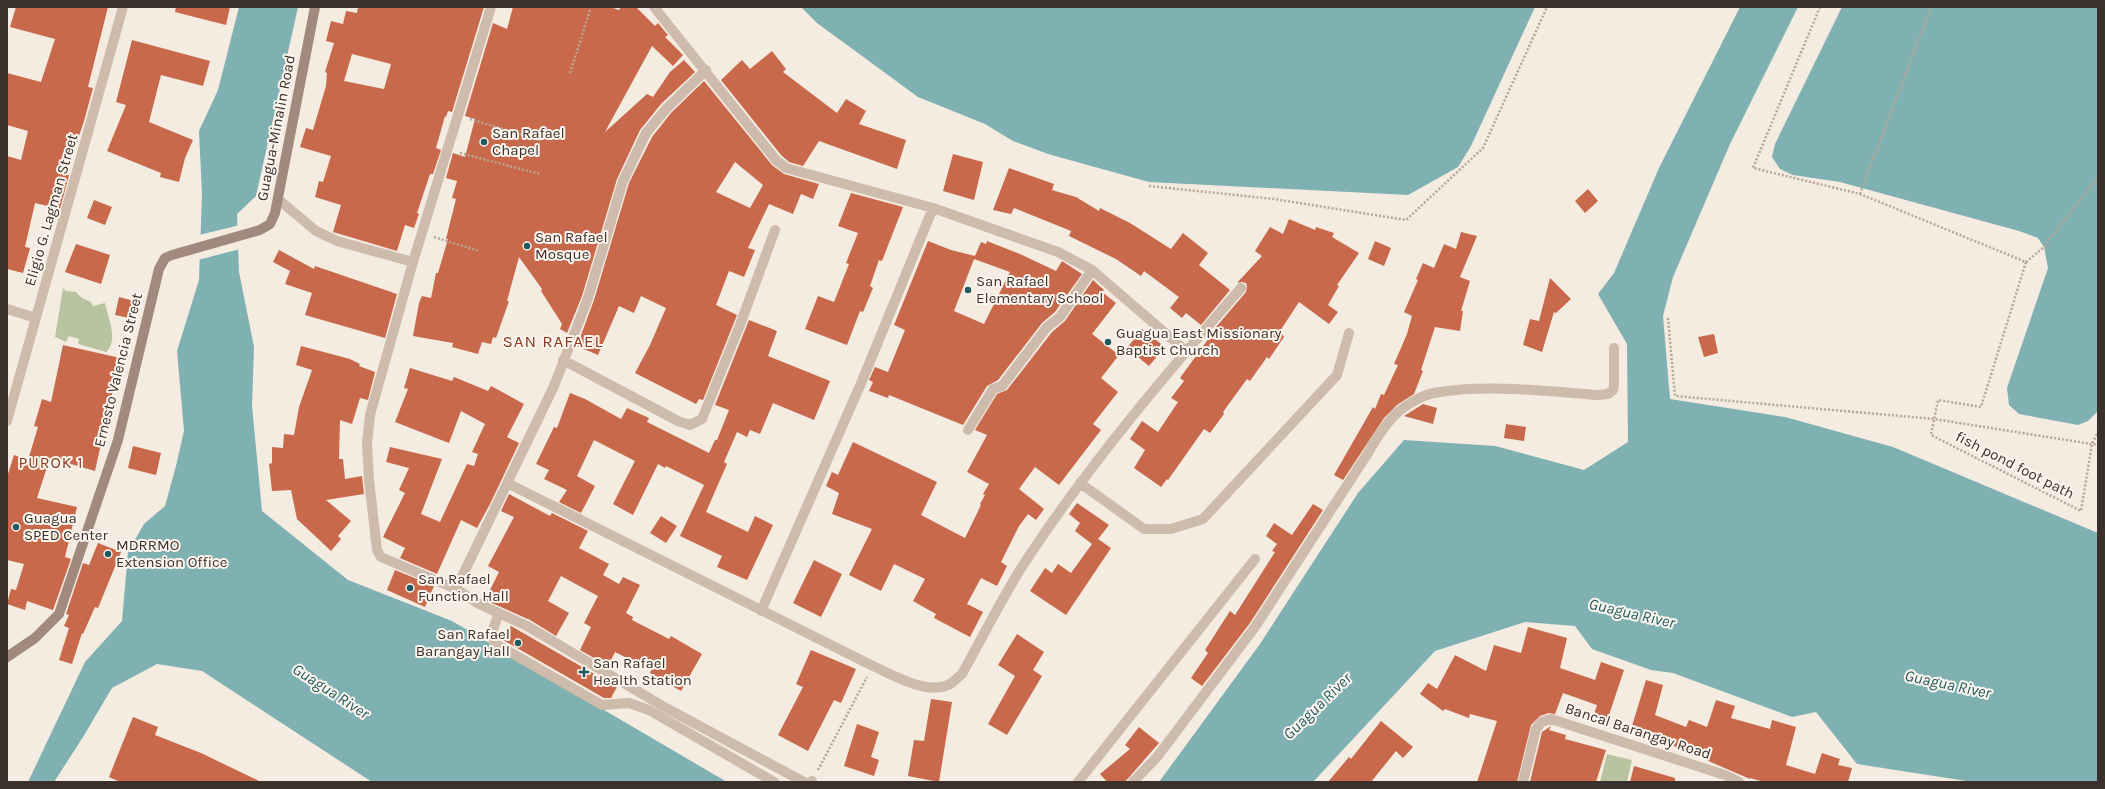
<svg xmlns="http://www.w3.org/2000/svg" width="2105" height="789" viewBox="0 0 2105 789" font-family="Karla,sans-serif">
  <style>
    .green { fill: #b8c4a0 }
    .water { fill: #7fb0b2 }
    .pier { fill: #f4ebe1 }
    .building { fill: #c8694b; fill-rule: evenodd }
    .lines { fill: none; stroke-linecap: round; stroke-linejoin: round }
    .path { stroke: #b9a596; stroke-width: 2.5; stroke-dasharray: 2 2; stroke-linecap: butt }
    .street { stroke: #cdbbac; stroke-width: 10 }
    .secondary { stroke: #a18a7d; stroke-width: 10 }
    .poi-dot { fill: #1f5a5e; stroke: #fbf5ee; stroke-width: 1.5 }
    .labels { text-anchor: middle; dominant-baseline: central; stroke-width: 4; stroke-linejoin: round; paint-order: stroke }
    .street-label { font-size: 15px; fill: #3b302b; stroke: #fbf5ee }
    .poi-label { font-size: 15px; fill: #3b302b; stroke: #fbf5ee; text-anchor: start }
    .neighbourhood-label { font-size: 16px; letter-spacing: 1px; fill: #8c3b22; stroke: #fbf5ee }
    .water-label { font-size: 16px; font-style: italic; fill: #1f5a5e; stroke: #fbf5ee }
    .quarter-label { font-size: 17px; letter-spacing: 1px; fill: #8c3b22; stroke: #fbf5ee }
  </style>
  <rect width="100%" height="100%" fill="#f4ebe1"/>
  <path class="green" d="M63,288L66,291L76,292L82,298L91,302L93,306L105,303C108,318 119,340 106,352L78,344L79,339L69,336L66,342L55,337Z
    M1607,754L1632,760L1627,782H1600Z"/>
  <path class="water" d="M239,7H298L256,196L237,214L239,272L254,347L252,406L262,511L348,580L452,621L727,782H372L202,671L157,664L112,688L83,737L54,782H28L85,662L122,621L128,552L144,524L165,506L176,466L184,431L177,351L199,280L202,194L199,131L218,90Z
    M801,7H1535L1471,146L1458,167L1408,195L1149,182L1048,154L1013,141L985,124L918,97L817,23Z
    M1740,7H1798L1730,144L1673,277L1663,316L1670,399L1785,417L1893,447L2098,533V782H1973L1857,764L1816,712L1792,717L1673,673L1651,670L1592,649L1575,626L1525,622L1435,651L1313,782H1159L1260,644L1358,493L1404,440L1495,446L1584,470L1628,442L1627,344L1598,294L1614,273L1659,168Z
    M1842,7H2098V411L2088,421L2078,425L2019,414L2009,405L2007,388L2048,268L2044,247L2038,238L2019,231L1840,182L1793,175L1780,169L1772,157L1775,144Z"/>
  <path class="pier" d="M240,225V249L198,260L199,235Z"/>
  <path class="building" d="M16,7H108L88,87L93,88L84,121L76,145L67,143L59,172L69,175L60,209L35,203L25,247L30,248L23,273L7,269V156L21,160L28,131L7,125V73L41,82L55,39L10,27Z
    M176,7H230L226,25L175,12Z
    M358,7H484L452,112L448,111L446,117L445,116L436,148L441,150L433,174H430L417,213L419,214L414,228L405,225L397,251L333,232L341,205L315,197L319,181L323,182L331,156L300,147L306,128L313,130L326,86L327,73L325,72L334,43L326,41L331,21L343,24L346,11L357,13ZM352,54L391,64L384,89L344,81Z
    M513,7H610L619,10L621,7H636L655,26L658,23L668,35L665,37L683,55L673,66L652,46L605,132L647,94L653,97L670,72L684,60L695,72L661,104L640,130L617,179L582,296L567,333L560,329L562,324L541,291L542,289L519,257L507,301H509L496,338L493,337L491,344L482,342L478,354L452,347L453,343L413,336L419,303L422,296L431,298L436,273H438L448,239H446L456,199L452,198L457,181L446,178L453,153L465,157L475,119L465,116L493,23L507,29Z
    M132,40L210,61L203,86L161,75L149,122L193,140L185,158L179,182L160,177L161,173L107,151L126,105L116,102Z
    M772,51L786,69L783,72L837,113L846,99L866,111L859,124L906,140L897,169L819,141L803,166L789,162L781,155L721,80L742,60L750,69Z
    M704,81L772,165L784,174L819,184L813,199L801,194L793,214L769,204L748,248L755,250L744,277L729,271L716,305L737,315L703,400L699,399L696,404L635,373L650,345L666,308L641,296L634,313L619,306L598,355L577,346L594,300L629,183L652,137L671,113ZM735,162L763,185L750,208L716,192Z
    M953,154L983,162L974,200L943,191Z
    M1009,168L1054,184L1052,190L1076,197L1099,211L1100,208L1130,223L1171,249L1183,233L1208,253L1199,265L1230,290L1201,325L1186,313L1182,318L1170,308L1179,297L1144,271L1141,276L1116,259L1069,236L1071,231L1014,208L1011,214L993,210Z
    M1588,189L1598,201L1585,213L1575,201Z
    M851,193L903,207L882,261L879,260L870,286L873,288L863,312L860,311L847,345L805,329L818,296L834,302L849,264L846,263L858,233L838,226Z
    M94,200L112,207L105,225L87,218Z
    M1289,219L1315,230L1316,227L1334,233L1332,237L1359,253L1337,285L1339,286L1328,305L1338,312L1329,324L1299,302L1280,331L1284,337L1269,359L1267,357L1250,381L1247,379L1223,412L1224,414L1210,433L1204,429L1168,480L1167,479L1161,487L1134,468L1145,450L1130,439L1142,421L1158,432L1178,402L1171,398L1184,381L1180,378L1212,334L1211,333L1246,292L1247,286L1246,283L1242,282L1237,283L1262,256L1255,251L1270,227L1283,234Z
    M1461,232L1477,236L1460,277L1470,281L1461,311H1463L1460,331L1435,327L1421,370L1423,371L1414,394L1397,405L1384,418L1343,480L1334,475L1373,407L1375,409L1381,394L1384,395L1398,365L1394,364L1407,334L1412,316L1404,312L1418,280L1416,279L1423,263L1434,268L1444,244L1456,249Z
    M928,241L951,250L975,256L981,242L986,244L987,241L1020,254L1056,271L1062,261L1082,274L1055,312L1042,323L998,380L987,386L963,425L889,395L888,398L869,391L873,382L869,380L875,367L888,372L905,330L894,325ZM974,259L1010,272L984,324L954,311Z
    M1375,241L1391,248L1384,266L1368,259Z
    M76,244L110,255L101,284L65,272Z
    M279,250L314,269L315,266L397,294L385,338L305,315L312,293L285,284L290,271L273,262Z
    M1550,278L1571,299L1556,313L1554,312L1542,352L1523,345L1530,319L1539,321Z
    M1093,280L1104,290L1102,292L1116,303L1092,334L1119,355L1101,378L1118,392L1093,424L1101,430L1059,485L1035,467L1019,489L1044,509L1036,520L1028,514L1019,526L1001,562L1007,566L997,586L981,578L967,604L983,612L970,637L934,618L936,614L913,601L925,579L894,564L881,591L849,575L872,529L832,514L839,493L826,486L832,472L838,475L853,442L937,482L921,515L965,538L981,505L980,504L985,495L983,494L989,484L967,472L987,435L975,430L997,394L1007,390L1052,332L1065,321Z
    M119,297L138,302L134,319L115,315Z
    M749,320L777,331L768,356L830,381L814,420L773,403L760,434L750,430L747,437L737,432L724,462L727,464L706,512L748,532L755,516L773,525L747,580L717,567L722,556L680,536L704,485L666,466L665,468L658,464L633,515L613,504L635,461L594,440L577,476L595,486L581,513L559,502L567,490L544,479L549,470L536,464L554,427L557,428L570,393L585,399L621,419L627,408L649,418L647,422L709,453L715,440H717L729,410L715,405Z
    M1142,329L1165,347L1149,366L1127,348Z
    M1714,334L1718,353L1704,357L1698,337Z
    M63,345L120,358L95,471L50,458L37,498L77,507L65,557L71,559L53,610L27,601L25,610L7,604L11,589L16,590L24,564L7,560V477L14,455L28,460L38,427L34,426L42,399L51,402Z
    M301,346L350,359L360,364L359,366L375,372L368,400L360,398L352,424L340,420L339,459H343L345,479L362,476L364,494L326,500L351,521L338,536L341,539L331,551L297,519L291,490L272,491L269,464L272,463V447L283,448L284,434L294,435L299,407L312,370L296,365Z
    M410,368L452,381L454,377L488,391L491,386L524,404L507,437L519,443L490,504L477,528L461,520L437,574L400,558L405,548L383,537L405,493L399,490L409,468L386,462L390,447L442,459L421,514L440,522L467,464L474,466L478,454L472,452L485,424L461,411L449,443L395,422L408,389L404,388Z
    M1423,404L1437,408L1433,424L1404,416Z
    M1506,424L1526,427L1524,441L1504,438Z
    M133,446L161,453L156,475L128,468Z
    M509,494L550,516L552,513L588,531L579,548L609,564L603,575L619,584L623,577L640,585L626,613L633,617L632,620L669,639L671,636L702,654L681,691L650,673L651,670L615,652L608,666L580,650L591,627L584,623L598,596L561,576L548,601L569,613L556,636L530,620L485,600L499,572L488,566L514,517L501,511Z
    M1077,503L1109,525L1098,539L1111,548L1066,615L1030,591L1045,568L1052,573L1058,564L1071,573L1092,544L1075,531L1080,523L1069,514Z
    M1313,504L1323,510L1250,623L1202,686L1191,678L1208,653L1205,650L1230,611L1235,615L1275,552L1272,551L1277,544L1266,536L1274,523L1292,535Z
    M661,516L677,526L666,543L650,533Z
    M98,543L121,552L98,608L95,607L83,634L82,633L72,664L59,660L69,628L64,626L69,615L66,614L83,563L89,565Z
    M814,560L842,574L821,617L793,603Z
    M395,570L434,586L425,607L387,590Z
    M511,626L617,687L611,698H604L503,640Z
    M1528,627L1567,638L1560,668L1595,680L1601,662L1624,670L1607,721L1593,717L1597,705L1563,693L1555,714L1549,713L1540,716L1531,725L1517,782H1477L1497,721L1470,714L1469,718L1445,709L1443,711L1420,694L1428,683L1437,689L1455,655L1486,671L1494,645L1521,653Z
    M1017,634L1044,652L1033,670L1042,676L1007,735L988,724L1015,676L998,665Z
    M811,650L856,669L841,703L834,700L808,751L778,735L803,687L796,684Z
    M1646,680L1663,685L1655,715L1686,727L1689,720L1707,727L1716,700L1735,706L1731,718L1770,729L1772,720L1796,727L1786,765L1815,774L1822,753L1840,759L1838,765L1852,768L1848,782H1764L1750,778V779L1660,740L1662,735L1632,726Z
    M931,699L952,702L939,782L908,776L914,740L924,741Z
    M133,717L158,727L155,735L201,753L261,782H120L109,777Z
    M1381,721L1413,747L1403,758L1396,751L1371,782H1328L1349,757L1351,759Z
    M857,724L879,732L871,757L879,760L874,776L844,766Z
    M1551,726L1549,730L1566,735L1565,739L1606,750L1596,782H1530L1542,732Z
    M1139,727L1159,743L1125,782H1107L1100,774L1130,749L1125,745Z
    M1634,766L1675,778V782H1630Z"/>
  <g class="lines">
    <path class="path" d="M1820,7L1753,168L1860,194L2026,262L1981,407L1938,400L1931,435L2081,511L2092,444L2098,432
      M570,73L591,7
      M470,119L543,141
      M460,153L540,174
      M1149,186L1274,199L1406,220L1483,148L1547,7
      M1860,194L1931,7
      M434,237L479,251
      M2026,262L2044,247L2098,177
      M1668,318L1675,396L1934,419L2098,445
      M818,770L867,677"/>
    <path class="street" d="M491,7L413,262L370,415L367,444L369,480L377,550L381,557L456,589L479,604L527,626L666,708L804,782
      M654,7L776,160L786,168L933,208L1058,252L1092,270L1186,351
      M279,200L316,231L337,241L413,262
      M7,309L36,318
      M563,360L678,421L690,425L702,419L740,325L775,230
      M7,421L123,7
      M968,430L993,389L1002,386L1047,327L1060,317L1092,270
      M507,483L873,666C893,675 928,696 950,684C954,682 958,677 962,674C984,635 1004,593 1029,556C1092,461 1166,374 1241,288
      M1080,483L1144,529H1171L1203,519L1337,375L1349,333
      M456,589L554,386L588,298L623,181L646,133L666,109L706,70
      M761,611L862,381L933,208
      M499,613L492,632L494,643L602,705L629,703L649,710L774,782
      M812,782V781
      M1078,782L1255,559
      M1133,782L1157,757L1255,627L1368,453C1376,439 1385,424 1397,413C1406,405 1422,395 1434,393C1486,384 1545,391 1597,395L1608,394L1613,390L1614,385V348
      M1523,782L1536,729L1542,722L1551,719L1725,775L1739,782"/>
    <path class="secondary" d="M7,657L35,638L59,614L118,440L159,269L165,258L172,255L260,230L270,224L275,213L315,7"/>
  </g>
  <g class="poi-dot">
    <circle cx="484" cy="142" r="4"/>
    <circle cx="527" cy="246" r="4"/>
    <circle cx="968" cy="290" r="4"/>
    <circle cx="1108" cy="342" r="4"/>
    <circle cx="16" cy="527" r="4"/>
    <circle cx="108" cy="554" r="4"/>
    <circle cx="410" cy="588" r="4"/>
    <circle cx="518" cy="643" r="4"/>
    <path d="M582 666h4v4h4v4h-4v4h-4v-4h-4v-4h4z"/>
  </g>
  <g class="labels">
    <g class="street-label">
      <text transform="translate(276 128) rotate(-79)">Guagua-Minalin Road</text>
      <text transform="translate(51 210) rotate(-74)">Eligio G. Lagman Street</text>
      <text transform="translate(118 370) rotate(-76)">Ernesto Valencia Street</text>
      <text transform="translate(2015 465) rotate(27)">fish pond foot path</text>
      <text transform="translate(1638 731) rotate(18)">Bancal Barangay Road</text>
    </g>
    <g class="poi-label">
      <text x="492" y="133">San Rafael<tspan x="492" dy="17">Chapel</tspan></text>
      <text x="535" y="237">San Rafael<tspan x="535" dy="17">Mosque</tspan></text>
      <text x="976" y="281">San Rafael<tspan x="976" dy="17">Elementary School</tspan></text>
      <text x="1116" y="333">Guagua East Missionary<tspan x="1116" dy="17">Baptist Church</tspan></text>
      <text x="24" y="518">Guagua<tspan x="24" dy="17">SPED Center</tspan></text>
      <text x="116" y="545">MDRRMO<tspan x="116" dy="17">Extension Office</tspan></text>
      <text x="418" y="579">San Rafael<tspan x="418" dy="17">Function Hall</tspan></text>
      <text x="510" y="634" text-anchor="end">San Rafael<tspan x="510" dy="17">Barangay Hall</tspan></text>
      <text x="593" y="663">San Rafael<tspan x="593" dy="17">Health Station</tspan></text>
    </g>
    <g class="neighbourhood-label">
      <text x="51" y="462">PUROK 1</text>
    </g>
    <g class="water-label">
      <text transform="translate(1632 613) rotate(13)">Guagua River</text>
      <text transform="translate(1948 684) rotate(12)">Guagua River</text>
      <text transform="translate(331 691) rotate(33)">Guagua River</text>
      <text transform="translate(1317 706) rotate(-44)">Guagua River</text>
    </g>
    <g class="quarter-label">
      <text x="553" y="341">SAN RAFAEL</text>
    </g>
  </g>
  <rect width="2105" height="789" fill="none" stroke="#3b302b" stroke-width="16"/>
</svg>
